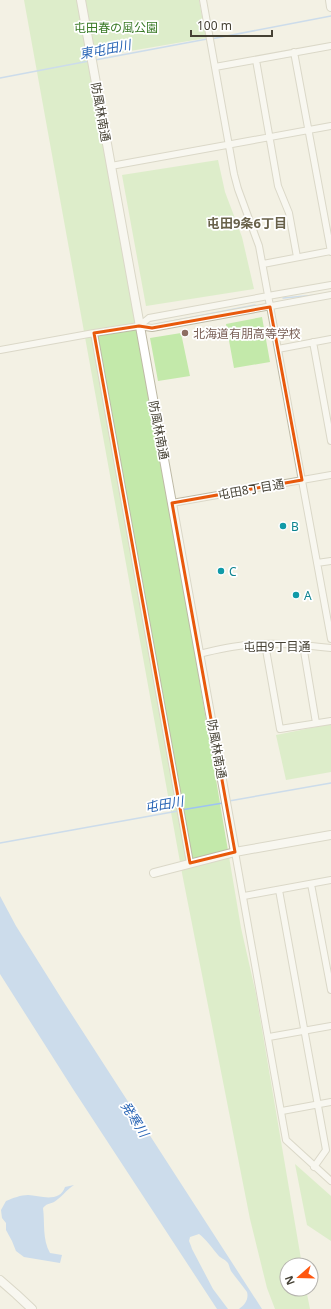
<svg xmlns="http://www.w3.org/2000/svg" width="331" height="1309" viewBox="0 0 331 1309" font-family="'Noto Sans','Noto Sans JP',sans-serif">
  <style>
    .green { fill: #c3e9aa }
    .water { fill: #9dc3f3 }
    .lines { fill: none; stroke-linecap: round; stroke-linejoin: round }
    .stream { stroke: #9dc3f3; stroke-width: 1.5 }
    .minor-casing { stroke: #bebaa6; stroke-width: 8 }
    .tertiary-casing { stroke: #bebaa6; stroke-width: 10 }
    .minor { stroke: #fff; stroke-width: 6 }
    .tertiary { stroke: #fff; stroke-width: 8 }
    .marked { fill: none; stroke: #e8590c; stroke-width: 3; stroke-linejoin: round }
    .education-dot { fill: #8d6e63; stroke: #fff; stroke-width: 1.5 }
    .culture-dot { fill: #0f9aa8; stroke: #fff; stroke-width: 1.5 }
    .labels { text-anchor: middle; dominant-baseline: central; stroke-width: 3.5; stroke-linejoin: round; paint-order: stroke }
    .park-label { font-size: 12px; fill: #387925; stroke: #fff }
    .street-label { font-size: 12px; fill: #454134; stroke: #fff }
    .education-label { font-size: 12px; fill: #785e54; stroke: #fff; text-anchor: start }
    .culture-label { font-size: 12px; fill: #0d838f; stroke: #fff; text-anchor: start }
    .water-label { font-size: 13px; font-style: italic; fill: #2965b5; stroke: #fff }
    .neighbourhood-label { font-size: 13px; font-weight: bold; fill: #68614a; stroke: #fff }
  </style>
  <rect width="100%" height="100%" fill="#f3f1e4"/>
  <path class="green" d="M24,0H77L154,424L179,568L187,607L241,928L256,994L302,1265H287V1289H306L310,1309H275L267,1288L250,1219L182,873Z
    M84,0H199L206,38L95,57Z
    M218,160L225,192L242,237L254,289L146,306L122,175Z
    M262,317L270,362L234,368L226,324Z
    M181,333L190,376L158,381L150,338Z
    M331,724V772L286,780L276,735Z
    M295,1164L331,1196V1241L307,1225Z"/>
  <path class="water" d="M0,896L16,926L63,1001L262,1309H239C245,1305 249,1299 247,1292C242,1285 236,1278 231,1271C230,1269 229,1265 228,1263C225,1259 220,1258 218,1255C212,1248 206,1239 199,1234L190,1237L189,1241L191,1246L192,1249L213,1289L228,1309H217L73,1089L0,974Z
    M74,1185C66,1190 61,1198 54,1202C49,1204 46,1204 43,1208C45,1223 42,1239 50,1253L62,1255L60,1263L24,1257L16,1251L12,1241L6,1230V1223L2,1218L1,1210L6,1201C13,1198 21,1195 28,1195C40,1196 60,1203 65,1187Z"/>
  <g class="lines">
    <path class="stream" d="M211,39L331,16
      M95,60L207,39
      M0,78L89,61
      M283,298L317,295
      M157,324L255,305
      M229,801L331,783
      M181,810L223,803
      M0,843L178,811"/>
    <defs>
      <path id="minor" d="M203,0L234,174L238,189L259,246L331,639
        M294,52L331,252
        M256,60L278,186L289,213L297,257
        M215,67L331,46
        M111,166L331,126
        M263,264L331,251
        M139,326L149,318L268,296L331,285
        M94,333L139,326L152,328L331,295
        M313,342L331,441
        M278,349L331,339
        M0,350L94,333L190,863
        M172,503L331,475
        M317,563L331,561
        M265,644L280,729L331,721
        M303,645L316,723
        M199,654C215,650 231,646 248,645C275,642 304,645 331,648
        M235,852L286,1140L331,1181
        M311,884L331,990
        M279,890L326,1150L314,1167
        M244,896L331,880
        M269,1037L331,1026
        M282,1111L331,1102"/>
      <path id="tertiary" d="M81,0L235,852
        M330,0L331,7
        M154,873L235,852L331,835
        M0,1280L16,1294L32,1309"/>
    </defs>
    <use href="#minor" class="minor-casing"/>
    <use href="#tertiary" class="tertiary-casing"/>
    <use href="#minor" class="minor"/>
    <use href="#tertiary" class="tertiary"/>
  </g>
  <path d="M0 0H331V1309H0ZM270,307L302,480L172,503L235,852L190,863L94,333L139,326L152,328Z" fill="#f3f1e4" fill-opacity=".55" fill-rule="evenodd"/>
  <path class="marked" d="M270,307L302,480L172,503L235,852L190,863L94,333L139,326L152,328Z"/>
  <circle class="education-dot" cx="185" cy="333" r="4"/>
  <g class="culture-dot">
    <circle cx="283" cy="526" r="4"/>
    <circle cx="221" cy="571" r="4"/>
    <circle cx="296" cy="595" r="4"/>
  </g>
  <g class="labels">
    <g class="park-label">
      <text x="116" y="27">屯田春の風公園</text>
    </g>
    <g class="street-label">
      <text transform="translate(101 112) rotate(80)">防風林南通</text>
      <text transform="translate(159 430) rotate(79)">防風林南通</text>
      <text transform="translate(251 489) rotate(-10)">屯田8丁目通</text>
      <text x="277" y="646">屯田9丁目通</text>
      <text transform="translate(217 749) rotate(80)">防風林南通</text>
    </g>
    <g class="education-label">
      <text x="193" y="333">北海道有朋高等学校</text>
    </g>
    <g class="culture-label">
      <text x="291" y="526">B</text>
      <text x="229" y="571">C</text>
      <text x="304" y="595">A</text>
    </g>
    <g class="water-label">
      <text transform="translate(105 49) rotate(-11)">東屯田川</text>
      <text transform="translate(164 804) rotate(-10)">屯田川</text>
      <text transform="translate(135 1119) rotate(57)">発寒川</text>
    </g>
    <g class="neighbourhood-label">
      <text x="247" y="223">屯田9条6丁目</text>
    </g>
  </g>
  <g transform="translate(299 1277) rotate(250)"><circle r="19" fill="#ffffff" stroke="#b5b3ae"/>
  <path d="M0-3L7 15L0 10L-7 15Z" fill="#ff570f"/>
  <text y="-6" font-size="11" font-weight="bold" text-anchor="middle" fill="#454134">N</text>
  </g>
  <path d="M191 30v6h81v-6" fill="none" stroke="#454134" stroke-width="2"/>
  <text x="197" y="30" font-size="12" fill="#454134" stroke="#ffffff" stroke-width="3" paint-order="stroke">100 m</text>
</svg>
